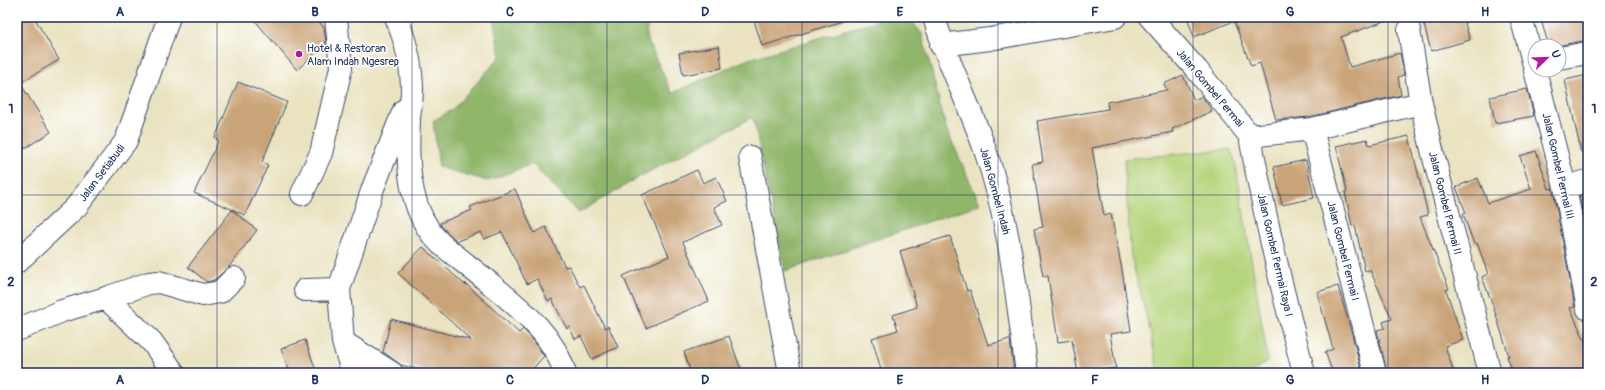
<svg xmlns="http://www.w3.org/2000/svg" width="1605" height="390" viewBox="0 0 1605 390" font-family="Pangolin,sans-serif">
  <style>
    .green { fill: #b6d47b; stroke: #68826c }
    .forest { fill: #90b66b; stroke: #567264 }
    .building { fill: #caa479 }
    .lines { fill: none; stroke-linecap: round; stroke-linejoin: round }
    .street-casing { stroke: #3a4a6d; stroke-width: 24 }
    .highway-casing { stroke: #3a4a6d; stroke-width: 24 }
    .street { stroke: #fff; stroke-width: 22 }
    .highway { stroke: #fff; stroke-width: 22 }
    .grid { fill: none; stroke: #1b2f5e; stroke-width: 1; stroke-opacity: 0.55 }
    .poi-dot { fill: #b5179e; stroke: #fff; stroke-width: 1.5 }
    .labels { text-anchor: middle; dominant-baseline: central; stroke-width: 3.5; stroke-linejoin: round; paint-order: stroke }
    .poi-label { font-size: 11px; fill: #1b2f5e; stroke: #fff; text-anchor: start }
    .street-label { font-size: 11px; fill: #1b2f5e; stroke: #fff }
    .neatline { fill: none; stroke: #1b2f5e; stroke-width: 1.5 }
    .grid-label { font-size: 13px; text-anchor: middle; font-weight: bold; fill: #1b2f5e }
  </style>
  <rect width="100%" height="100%" fill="#fff"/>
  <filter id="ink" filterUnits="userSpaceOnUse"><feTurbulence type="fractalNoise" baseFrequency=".025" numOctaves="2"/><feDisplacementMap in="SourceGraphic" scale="8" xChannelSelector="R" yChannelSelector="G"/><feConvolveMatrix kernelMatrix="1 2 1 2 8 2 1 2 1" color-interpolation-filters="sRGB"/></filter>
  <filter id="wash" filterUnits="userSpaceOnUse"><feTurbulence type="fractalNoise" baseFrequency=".012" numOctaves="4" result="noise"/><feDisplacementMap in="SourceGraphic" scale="16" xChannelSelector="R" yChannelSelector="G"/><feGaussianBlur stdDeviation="0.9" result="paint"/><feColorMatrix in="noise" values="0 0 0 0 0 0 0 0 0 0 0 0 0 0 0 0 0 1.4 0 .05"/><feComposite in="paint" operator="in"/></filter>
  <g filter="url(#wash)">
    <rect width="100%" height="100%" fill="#eae3c1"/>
    <path class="green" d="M1230,149L1235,161L1268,361L1250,373H1158L1150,330L1131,256L1124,159Z"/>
    <path class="forest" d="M493,17H648L646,37L672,93L746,60L889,17H908L922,34L946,128L980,204L785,271L753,117L641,176L579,213L532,164L488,181L439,167L433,121L453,109L500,57Z"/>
    <g id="blocks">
      <path class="building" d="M17,17H34L59,60L20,83L51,132L17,153Z
        M252,17H316L324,28L326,43L297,70Z
        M753,17H842L843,21L762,46Z
        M1187,17H1390V19L1341,37L1350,67L1400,53L1404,75L1398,77L1401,95L1310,117L1276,120L1260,63L1251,66L1234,21L1194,37Z
        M1422,17H1463L1470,40L1431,51Z
        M1540,17H1588V40L1556,46H1549Z
        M719,46L722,68L683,75L679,53Z
        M1183,75L1194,100L1202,96L1212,111L1172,129L1173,132L1092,148L1104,216L1111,214L1122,270L1131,331L1110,334L1116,368L1078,373L1072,340L1058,342L1048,276H1043L1034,229L1043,227L1032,164L1043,162L1037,121L1108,109L1107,102L1167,90L1164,84Z
        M1588,75V152H1581L1565,80Z
        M238,82L287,102L262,162L268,165L245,215L194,193L219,140L215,138Z
        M1527,89L1534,116L1495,123L1490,97Z
        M1409,136L1428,215L1420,217L1449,289L1446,290L1463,340L1445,346L1454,373H1387L1377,330L1385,328L1383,322L1392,319L1370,270L1365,271L1355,225L1352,226L1345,192L1347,191L1336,146L1367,139L1369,145Z
        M1536,151L1549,189L1552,188L1553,190L1575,307L1570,308L1588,348V368L1578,373H1513L1507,356H1509L1492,303L1482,277L1488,274L1477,243L1474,244L1463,214L1466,213L1456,187L1478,178L1488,203L1531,189L1520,156Z
        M1306,160L1314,198L1282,205L1274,167Z
        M697,170L703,183L716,177L727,201L714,207L722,225L683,242L709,301L646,328L623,276L669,256L642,195Z
        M515,189L534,233L546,227L565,267L569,266L580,287L584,285L605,328L608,326L618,347L592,359L581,336L575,339L569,326L567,329L552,299L548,301L537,279L527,284L502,232L484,239L481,232L457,241L442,227L440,223L472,210L470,207Z
        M1588,194V242L1579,196Z
        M232,210L257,230L228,268L214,280L207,282L188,267Z
        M950,236L967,291L970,290L988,345L1010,339L1014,373H882L872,338L898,330L893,315L917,307L900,251Z
        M423,247L466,286L465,283L519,333L523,329L535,342L544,356L529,373H434L401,365L383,352L391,319L471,340L398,273Z
        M1338,286L1353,338L1362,373H1333L1325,352L1333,349L1317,292Z
        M729,336L742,373H691L684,352Z
        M305,340L317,373H290L281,349Z"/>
    </g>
  </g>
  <g filter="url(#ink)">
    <use href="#blocks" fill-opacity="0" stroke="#3a4a6d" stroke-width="1"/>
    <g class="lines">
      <defs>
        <path id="street" d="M396,17C405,39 412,67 412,91C412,101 409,111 409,121C407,158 408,199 429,230C432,235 437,240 441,244C458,258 475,271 492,285C522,310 553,334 565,373
          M934,17C947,63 970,105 985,150C1010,222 1017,298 1027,373
          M1150,17L1197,70L1250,136L1312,129L1421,103
          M1521,17L1535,69
          M1409,30L1421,103L1434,158L1490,373
          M941,45L990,39L1115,17
          M1559,58L1588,53
          M1535,70L1565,187L1588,309
          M1312,129L1375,373
          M1250,136C1264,216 1283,294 1304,373
          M750,157L790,373
          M1565,187L1588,181
          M302,194L321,153L341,68L336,17
          M305,290L339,289
          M106,298L152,342L174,373
          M17,330L62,311L106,298L149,283L159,282L203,295L220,292L234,278
          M343,342L392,373
          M353,373L343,342L339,289L373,188L404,110"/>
        <path id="highway" d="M17,262L76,207L126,141L169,17"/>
      </defs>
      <use href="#street" class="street-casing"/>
      <use href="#highway" class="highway-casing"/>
      <use href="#street" class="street"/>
      <use href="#highway" class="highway"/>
    </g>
  </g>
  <path class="grid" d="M217,17V373M412,17V373M607,17V373M802,17V373M998,17V373M1193,17V373M1388,17V373M17,195H1588"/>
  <circle class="poi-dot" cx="299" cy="54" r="4"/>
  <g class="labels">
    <g class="poi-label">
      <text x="307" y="48">Hotel &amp; Restoran<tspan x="307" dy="13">Alam Indah Ngesrep</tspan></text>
    </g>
    <g class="street-label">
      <text transform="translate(1210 88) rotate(50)">Jalan Gombel Permai</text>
      <text transform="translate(1558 166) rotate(77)">Jalan Gombel Permai III</text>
      <text transform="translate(102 173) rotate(-53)">Jalan Setiabudi</text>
      <text transform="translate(995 191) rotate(75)">Jalan Gombel Indah</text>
      <text transform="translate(1445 203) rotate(76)">Jalan Gombel Permai II</text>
      <text transform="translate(1343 251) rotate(76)">Jalan Gombel Permai I</text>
      <text transform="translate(1275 255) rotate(77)">Jalan Gombel Permai Raya I</text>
    </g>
  </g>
  <rect width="1605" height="390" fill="none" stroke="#fff" stroke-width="44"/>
  <g transform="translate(1547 58) rotate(67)"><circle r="19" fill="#ffffff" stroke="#a4acbf"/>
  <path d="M0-3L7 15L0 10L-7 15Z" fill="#b5179e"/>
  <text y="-6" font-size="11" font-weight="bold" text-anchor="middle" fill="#1b2f5e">U</text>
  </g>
  <rect x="22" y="22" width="1561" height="346" class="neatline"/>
  <g class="grid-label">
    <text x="120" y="16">A</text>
    <text x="315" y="16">B</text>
    <text x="510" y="16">C</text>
    <text x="705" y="16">D</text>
    <text x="900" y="16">E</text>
    <text x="1095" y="16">F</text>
    <text x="1290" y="16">G</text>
    <text x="1485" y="16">H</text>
    <text x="11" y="113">1</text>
    <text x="1594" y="113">1</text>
    <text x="11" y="286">2</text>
    <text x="1594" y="286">2</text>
    <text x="120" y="384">A</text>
    <text x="315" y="384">B</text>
    <text x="510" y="384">C</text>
    <text x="705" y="384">D</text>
    <text x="900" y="384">E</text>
    <text x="1095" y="384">F</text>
    <text x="1290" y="384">G</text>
    <text x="1485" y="384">H</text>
  </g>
</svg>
